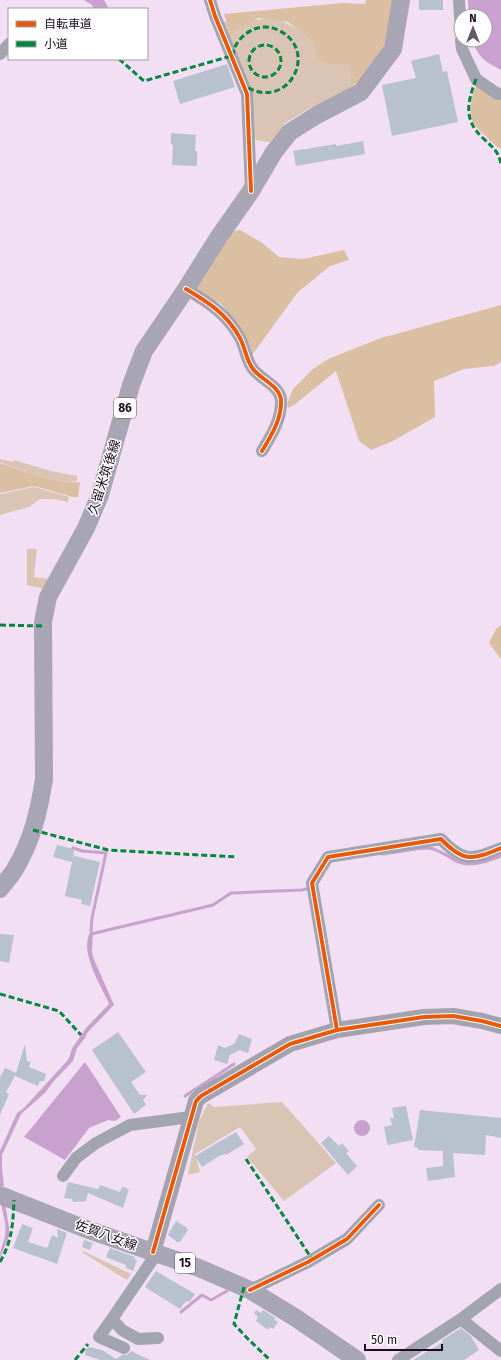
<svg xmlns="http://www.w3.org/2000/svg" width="501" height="1360" viewBox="0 0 501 1360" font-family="'Fira Sans','Noto Sans JP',sans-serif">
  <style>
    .green { fill: #dac4b4 }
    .forest { fill: #dbbfa3 }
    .water { fill: #c9a1ce }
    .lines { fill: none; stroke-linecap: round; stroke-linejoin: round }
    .stream { stroke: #c9a1ce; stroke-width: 3 }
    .building { fill: #b7c2ce }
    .street { stroke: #a2a4af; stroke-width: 12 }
    .secondary { stroke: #a3a3af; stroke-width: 16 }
    .primary { stroke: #a8a5b4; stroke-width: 18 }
    .quiet { stroke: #00873e; stroke-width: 3; stroke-dasharray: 6 3; stroke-linecap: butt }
    .cycleway-casing { stroke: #fff; stroke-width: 6 }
    .cycleway { stroke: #e8590c; stroke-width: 4 }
    .labels { text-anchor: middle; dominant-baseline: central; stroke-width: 3; stroke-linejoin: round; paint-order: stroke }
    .shield { fill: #fff; stroke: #5f5560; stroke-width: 1 }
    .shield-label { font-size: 12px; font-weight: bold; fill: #1a0c1c }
    .street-label { font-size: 13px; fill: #1a0c1c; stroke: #fff }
  </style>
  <rect width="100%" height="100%" fill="#f2dff4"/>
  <path class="green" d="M276,18L315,38L323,63L350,61L353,86L331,100L312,107L285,123L274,143L256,140L252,132L222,22Z
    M0,459L13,462L14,460L51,471L77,476V481C54,485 22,470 0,462Z
    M34,487L69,497L68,502L54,499H40L29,507L0,515V494Z
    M27,549H37L34,577L50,579L44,589L27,585Z
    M282,1102L336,1163L284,1201L247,1157L256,1149L240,1127L195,1154L200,1172L188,1175L199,1121L208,1103L214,1107Z
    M83,1251L131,1274L127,1280L83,1253Z"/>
  <path class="forest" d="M366,0H395L385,53L363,78L352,86L350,64H330L320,62L313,41L288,22L258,18L230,34L224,14L342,3L365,4Z
    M478,85L501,98V149C495,146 491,142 487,137C482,133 475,127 472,120C468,111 472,95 476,86Z
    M240,230L261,242L279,257L303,259L344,250L349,260L330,266L298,292L252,355L242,330L221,304L194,289L229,232Z
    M501,305V362L494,366L464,369L434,381L435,417L393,441L371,450L359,441L336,371L294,405L288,408L287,404L293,389L313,369L328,359L381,338Z
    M0,463C25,471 53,484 80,482L78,497H73L34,486L0,493Z
    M501,625V659L489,643L496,629Z"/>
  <path class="water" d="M84,0H104L109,9H94L92,5Z
    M468,0H501V70C487,63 476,56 473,40H485V16H469Z
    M91,931H93L92,952L93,957L114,1005L87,1033L85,1038L77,1048L73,1061L53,1082L45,1093L21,1114L2,1155V1169L4,1186H0V1151L17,1113L23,1109L67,1061L70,1056L72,1048L75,1044L86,1028L109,1004C101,985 78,951 91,931Z
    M85,1062L121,1117L115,1121L108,1120L89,1128L65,1160L24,1137Z
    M354 1128a8 8 0 1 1 16 0a8 8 0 1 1-16 0Z
    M1,1204H5L9,1227V1236L0,1258C0,1250 3,1244 5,1236C7,1225 3,1214 1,1204Z"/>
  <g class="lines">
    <path class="stream" d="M73,848L82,851L106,853L92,918L91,931
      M382,854C395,853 415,848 428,848C439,849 447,856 456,861C470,868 487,861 501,856
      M91,934L213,905L231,893L302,890L310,888
      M185,1096L234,1064
      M181,1312L202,1295L211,1300L227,1291"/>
  </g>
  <path class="building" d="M419,0H443V10H419Z
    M439,54L443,72L447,71L458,122L392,136L382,85L416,78L411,61Z
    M227,64L235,87L180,104L173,81Z
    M171,133L196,135L195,151H197V166L172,165L173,145L171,144Z
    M363,141L365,154L296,166L293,151L336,144V146Z
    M57,845L74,849L73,860L74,856L100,862L90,906L81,904L82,900L65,896L72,862L53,857Z
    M0,934L14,935L9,963L0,961Z
    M118,1032L146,1072L131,1082L140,1095H147L143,1100L146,1105L134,1114L92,1050Z
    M239,1034L252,1039L248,1053L240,1050L230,1055L227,1064L214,1060L218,1045L225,1048L235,1043Z
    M25,1044L27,1061L31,1062L29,1067L46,1074L44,1081H40L38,1086L15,1076L6,1092L9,1094L0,1115V1077L5,1068L16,1073Z
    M406,1106L413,1140L388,1145L387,1143L384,1127L392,1125L390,1118H394L392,1108Z
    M420,1110L501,1118V1138L486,1135L485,1155L453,1153L455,1177L428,1181L426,1168L443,1166V1151L418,1150V1148L414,1147Z
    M236,1132L244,1144L226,1155L225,1154L219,1156L202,1167L195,1156Z
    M329,1136L339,1146L342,1143L349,1151L346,1153L357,1166L348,1175L321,1143Z
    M68,1182L98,1189L100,1185L120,1192L122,1187L129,1189L123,1208L88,1193L86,1201L73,1202L72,1199L64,1198Z
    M176,1221L186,1227L188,1230L180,1242H177L168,1235Z
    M22,1224L33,1228L28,1242L47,1248L52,1235L58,1238L57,1229L67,1233L57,1264L13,1248Z
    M84,1240L93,1243L90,1250L82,1247Z
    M110,1248L135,1257L134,1259L137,1260L133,1271L126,1268V1265L106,1257Z
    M156,1271L195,1294L190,1301L185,1302L180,1309L145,1287Z
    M256,1310L261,1313L263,1310L276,1318L274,1320L278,1322L273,1329L270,1327L268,1330L256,1321L258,1317L254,1313Z
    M461,1328L471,1336L479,1350L464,1360H413L443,1342L442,1340Z
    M89,1347L102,1350L116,1359L122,1355L128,1354L131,1351L150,1360H100L85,1355L86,1349Z"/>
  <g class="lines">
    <path class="street" d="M210,0L215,16L247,94L251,190
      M459,0L461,34
      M461,40L462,49L476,79L496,93L501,94
      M0,54L9,44
      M186,289C208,302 227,314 240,338C245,347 246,360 253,369C260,379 280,386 281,400C282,419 271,436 262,451
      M337,1030L312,883L328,857L441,839C464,863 472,860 501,848
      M63,1176L76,1158L96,1143L130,1125L191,1117
      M157,1253L112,1319L122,1330L138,1339L158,1338
      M250,1290L308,1262L347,1239L379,1205
      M112,1319L99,1337L124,1348
      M461,1319L501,1351
      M398,1360L461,1319L501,1289"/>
    <path class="secondary" d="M153,1252L196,1101L201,1096L290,1044L337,1030L424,1017L453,1016L482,1021L501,1026"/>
    <path class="primary" d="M0,889C5,882 11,876 15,869C32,841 39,811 44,779L43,622L48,597L86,528L100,495L131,385L144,351L186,289L218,238L251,191L274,152L290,132L317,115L361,92L393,49L401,0
      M0,1195L86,1229L199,1268L250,1290L296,1318L357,1360"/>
    <path class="quiet" d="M249 61a16 16 0 1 1 32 0a16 16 0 1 1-32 0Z
      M233,56C233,45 242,35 252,30C260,26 270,26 278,30C321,50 288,113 245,86
      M119,59L144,81L231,56
      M476,79C467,104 463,120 484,139C493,148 498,150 501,164
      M0,625L43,626
      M33,830L108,850L237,857
      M0,994L59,1011L81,1035
      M246,1159L312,1259
      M0,1262C12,1241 13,1224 14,1200
      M244,1287L234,1324L248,1339L270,1360
      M75,1360L88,1344"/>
    <defs>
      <path id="cycleway" d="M210,0L215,16L247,94L251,191
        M186,289C208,302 227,314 240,338C245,347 246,360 253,369C260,379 280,386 281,400C282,419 271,436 262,451
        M337,1030L312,883L328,857L441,839C464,863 472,860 501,848
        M153,1252L196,1101L201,1096L290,1044L337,1030L424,1017L453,1016L482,1021L501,1026
        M250,1290L308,1262L347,1239L379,1205"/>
    </defs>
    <use href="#cycleway" class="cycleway-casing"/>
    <use href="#cycleway" class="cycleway"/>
  </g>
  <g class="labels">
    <g class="shield">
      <rect x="114" y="398" width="22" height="20" rx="3"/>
      <rect x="175" y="1253" width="20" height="20" rx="3"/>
    </g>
    <g class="shield-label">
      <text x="125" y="408">86</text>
      <text x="185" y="1263">15</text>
    </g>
    <g class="street-label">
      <text transform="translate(104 477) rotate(-72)">久留米筑後線</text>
      <text transform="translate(106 1235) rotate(20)">佐賀八女線</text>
    </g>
  </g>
  <rect x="8" y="8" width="140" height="52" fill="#ffffff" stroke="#a39ea4"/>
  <rect x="16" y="21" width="20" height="6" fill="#e8590c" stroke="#a39ea4"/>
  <text x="44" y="28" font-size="12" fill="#1a0c1c">自転車道</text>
  <rect x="16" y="41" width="20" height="6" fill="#00873e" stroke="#a39ea4"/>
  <text x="44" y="48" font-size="12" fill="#1a0c1c">小道</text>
  <g transform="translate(473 28)"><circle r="19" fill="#ffffff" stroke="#a39ea4"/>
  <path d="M0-3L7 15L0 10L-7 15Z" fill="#665668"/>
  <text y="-6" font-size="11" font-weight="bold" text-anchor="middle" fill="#1a0c1c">N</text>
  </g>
  <path d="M365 1344v6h77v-6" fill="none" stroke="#1a0c1c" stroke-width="2"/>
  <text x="371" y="1344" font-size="12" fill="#1a0c1c" stroke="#ffffff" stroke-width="3" paint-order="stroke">50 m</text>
</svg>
